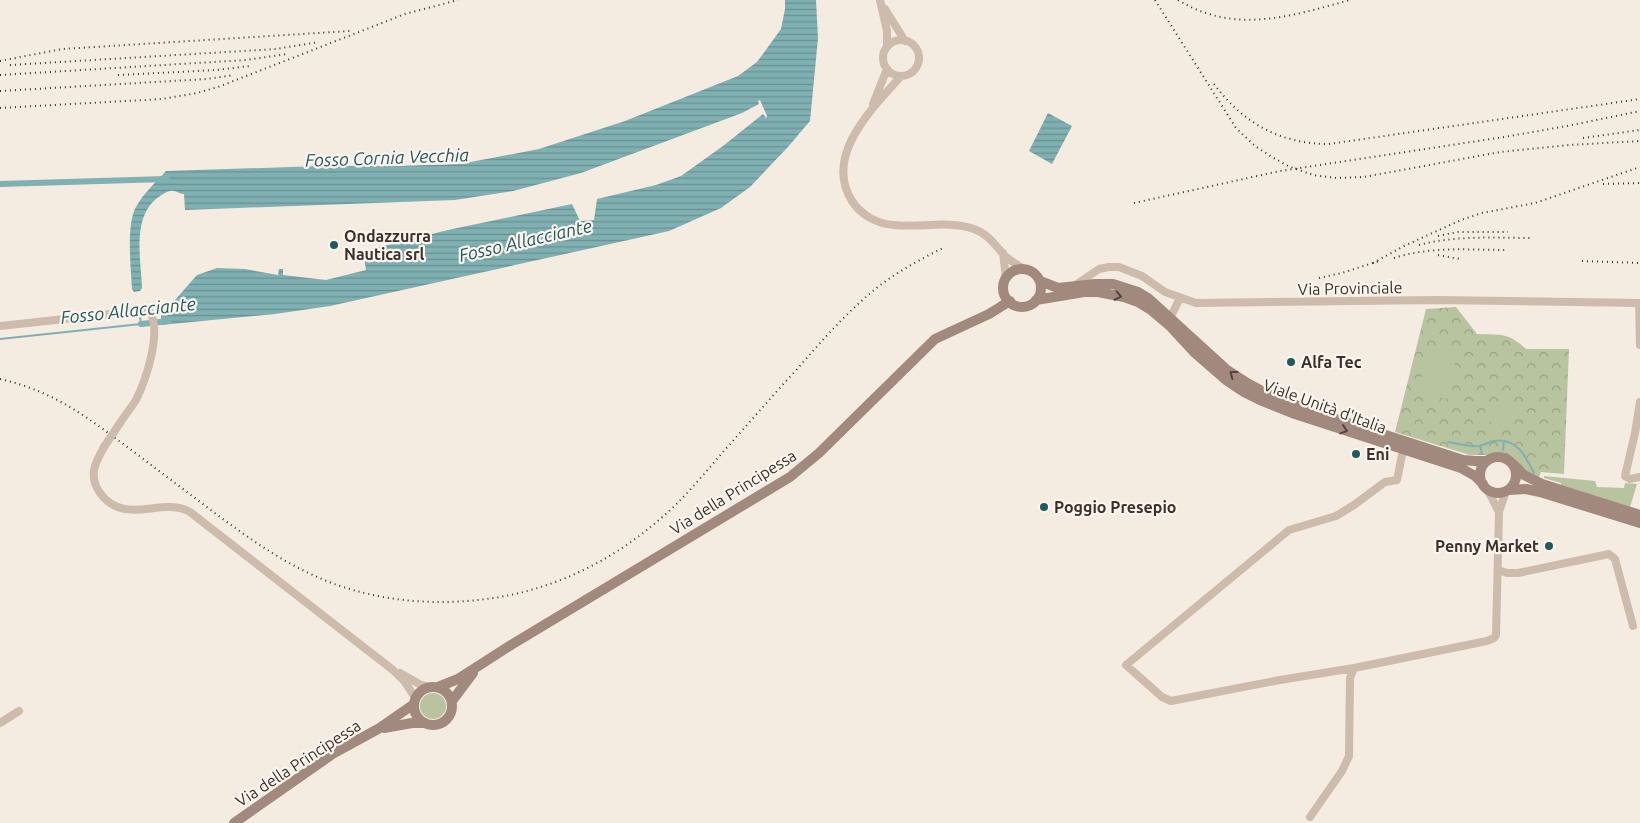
<svg xmlns="http://www.w3.org/2000/svg" width="1640" height="823" viewBox="0 0 1640 823" font-family="Ubuntu,sans-serif">
  <style>
    .park { fill: url(#park-crowns) }
    .garden { fill: #b8c4a0 }
    .water { fill: url(#water-rules) }
    .lines { fill: none; stroke-linecap: round; stroke-linejoin: round }
    .stream { stroke: #7fb0b2; stroke-width: 2 }
    .canal { stroke: #7fb0b2; stroke-width: 6 }
    .street { stroke: #cdbbac; stroke-width: 8 }
    .secondary { stroke: #a18a7d; stroke-width: 10 }
    .rail { stroke: #3b302b; stroke-width: 2; stroke-dasharray: 1 4; stroke-linecap: butt }
    .street-bridge { stroke: #cdbbac; stroke-width: 8 }
    .oneway { stroke: #544640 }
    .poi-dot { fill: #1f5a5e; stroke: #fbf5ee; stroke-width: 2 }
    .labels { text-anchor: middle; dominant-baseline: central; stroke-width: 4.5; stroke-linejoin: round; paint-order: stroke }
    .poi-label { font-size: 16px; font-weight: bold; fill: #3b302b; stroke: #fbf5ee; text-anchor: start }
    .street-label { font-size: 16px; fill: #3b302b; stroke: #fbf5ee }
    .water-label { font-size: 18px; font-style: italic; fill: #1f5a5e; stroke: #fbf5ee }
  </style>
  <defs>
    <pattern id="park-crowns" width="20" height="18" patternUnits="userSpaceOnUse" patternTransform="scale(1.25)"><rect width="20" height="18" fill="#b8c4a0"/><path d="M2 6a3 3 0 1 1 6 0M12 15a3 3 0 1 1 6 0" fill="none" stroke="#97a083"/></pattern>
    <pattern id="water-rules" width="6" height="5" patternUnits="userSpaceOnUse" patternTransform="scale(1.25)"><rect width="6" height="5" fill="#7fb0b2"/><path d="M0 2.5h6" fill="none" stroke="#699091"/></pattern>
  </defs>
  <rect width="100%" height="100%" fill="#f4ebe1"/>
  <path class="park" d="M1456,307L1477,334C1501,335 1508,332 1526,349H1569L1564,474L1541,472L1539,477L1522,469L1511,458L1502,455H1470L1395,432L1426,309Z"/>
  <path class="garden" d="M1425,347L1456,351L1451,399L1420,395Z
    M1509,401L1518,413L1497,430L1488,418Z
    M1544,476L1595,481L1597,487L1624,488L1625,483L1637,484L1630,507L1561,485V483L1544,478Z
    M420 706a13 13 0 1 1 26 0a13 13 0 1 1-26 0Z"/>
  <path class="water" d="M785,0H816L818,38L810,121L787,148L750,187L721,208L669,231L330,306L275,314L161,325V316L197,275L217,268L245,269L278,275L279,269H283V275L326,280L366,270L363,251L448,230L572,204L580,221L594,220L597,199L656,185L681,176L723,146L763,114L766,118L767,116L760,100L758,101L759,104L742,113L581,173L513,191L455,200L185,210L184,194C179,194 176,190 170,191C165,192 160,196 156,199C132,219 141,260 142,288L140,291L134,292L132,289C131,269 126,224 136,207C143,194 155,183 166,171L322,166H396L460,164L539,149L625,121L738,76L757,62L781,29L785,9Z
    M1048,113L1072,126L1052,164L1029,151Z"/>
  <g class="lines">
    <path class="stream" d="M0,339L141,324L140,316
      M1448,442C1458,444 1469,447 1479,446C1485,445 1489,442 1494,441C1517,437 1526,457 1534,473
      M1480,446L1482,454
      M1503,450L1504,441"/>
    <path class="canal" d="M0,184L166,179
      M141,324L169,321"/>
    <path class="street" d="M880,0L887,31V47
      M885,9L905,41
      M883 58a18 18 0 1 1 36 0a18 18 0 1 1-36 0Z
      M901,76C873,108 823,155 852,201C861,215 877,224 894,225C920,228 948,220 974,229C988,234 995,245 1005,256C1011,261 1017,265 1024,269
      M873,104L887,69
      M1003,253L1006,278
      M1074,286L1099,269L1109,267H1119L1142,276L1165,292L1196,303L1437,300L1640,303
      M1639,303L1640,345
      M1170,318L1180,298
      M0,326L129,312H150C162,332 146,380 136,400C131,408 125,415 120,423
      M1640,402L1635,433L1625,476L1630,479L1640,477
      M104,447C95,463 88,476 100,493C125,527 161,496 190,512L393,670L405,682L416,699
      M1487,489L1499,512
      M1498,570L1507,573H1518L1609,554L1615,559L1633,626
      M1354,668L1280,680L1171,701L1162,697L1126,665L1289,530L1336,516L1354,505L1385,482L1397,480L1403,450
      M400,673L421,685L430,687
      M0,723L19,711
      M1310,817L1342,771L1349,756L1350,678L1354,668L1487,641L1494,638L1496,635L1499,512L1506,491"/>
    <path class="secondary" d="M1003 288a19 19 0 1 1 38 0a19 19 0 1 1-38 0Z
      M1040,281L1058,288L1095,284H1113L1138,292L1148,298L1227,370L1247,383L1260,390L1305,409L1463,460L1475,461H1487
      M1036,300L1084,292H1098L1124,297L1138,302L1151,310L1171,327L1195,353L1226,380L1244,392L1260,400L1295,414L1461,468L1475,476L1483,484
      M1480 475a18 18 0 1 1 36 0a18 18 0 1 1-36 0Z
      M1513,464L1524,475L1542,484L1640,515
      M1509,490L1526,489L1540,492L1640,523
      M438,687L458,679L511,645L790,477L819,453L935,339L989,314L1010,301
      M414 706a19 19 0 1 1 38 0a19 19 0 1 1-38 0Z
      M452,701L473,673
      M384,728L412,723H425
      M234,823L334,753L378,729L414,704"/>
    <path class="rail" d="M1155,0L1236,128L1255,146L1272,157L1288,166L1313,175L1336,178L1364,177L1500,152L1569,145L1640,141
      M1178,0C1235,35 1291,16 1350,0
      M0,61L62,49L350,31
      M10,65L276,49L319,42
      M0,75L246,60L287,54
      M118,75L216,70L250,66
      M1214,84C1243,123 1280,144 1329,144L1640,99
      M0,91L207,79L234,75
      M0,108L162,99L197,93L218,87L405,14L458,0
      M1583,138L1640,130
      M1603,184L1640,183
      M1134,203L1280,171L1504,137L1567,126L1640,111
      M1438,236L1458,232H1508
      M1419,245C1456,235 1495,238 1533,238
      M1438,255L1460,259
      M1394,258C1431,246 1470,250 1508,250
      M1582,261L1640,263
      M1373,263L1404,246L1461,220L1482,213L1535,203L1640,167
      M1319,278L1342,273L1379,261
      M0,379C57,392 89,419 134,452C160,472 186,491 212,511C250,539 284,564 329,582C379,601 433,606 486,599C551,591 611,562 660,519C683,500 703,475 723,452C748,424 773,395 799,367C824,338 849,310 879,286C899,271 921,259 943,248"/>
    <path class="street-bridge" d="M104,447L120,423"/>
  </g>
  <defs><path id="oneway-chevron" d="M-2-3.5L2.5 0L-2 3.5" fill="none" stroke-width="1.6" stroke-linecap="round" stroke-linejoin="round" transform="scale(1.25)"/></defs>
  <g class="oneway">
    <use href="#oneway-chevron" transform="translate(1118 296) rotate(12)"/>
    <use href="#oneway-chevron" transform="translate(1233 374) rotate(-143)"/>
    <use href="#oneway-chevron" transform="translate(1344 430) rotate(18)"/>
  </g>
  <g class="poi-dot">
    <circle cx="334" cy="245" r="5"/>
    <circle cx="1291" cy="362" r="5"/>
    <circle cx="1356" cy="454" r="5"/>
    <circle cx="1044" cy="507" r="5"/>
    <circle cx="1549" cy="546" r="5"/>
  </g>
  <g class="labels">
    <g class="poi-label">
      <text x="344" y="236">Ondazzurra<tspan x="344" dy="18">Nautica srl</tspan></text>
      <text x="1301" y="362">Alfa Tec</text>
      <text x="1366" y="454">Eni</text>
      <text x="1054" y="507">Poggio Presepio</text>
      <text x="1539" y="546" text-anchor="end">Penny Market</text>
    </g>
    <g class="street-label">
      <text transform="translate(1350 288) rotate(-1)">Via Provinciale</text>
      <text transform="translate(1325 406) rotate(20)">Viale Unità d'Italia</text>
      <text transform="translate(733 492) rotate(-32)">Via della Principessa</text>
      <text transform="translate(298 763) rotate(-33)">Via della Principessa</text>
    </g>
    <g class="water-label">
      <text transform="translate(387 157) rotate(-2)">Fosso Cornia Vecchia</text>
      <text transform="translate(525 240) rotate(-13)">Fosso Allacciante</text>
      <text transform="translate(128 310) rotate(-6)">Fosso Allacciante</text>
    </g>
  </g>
</svg>
